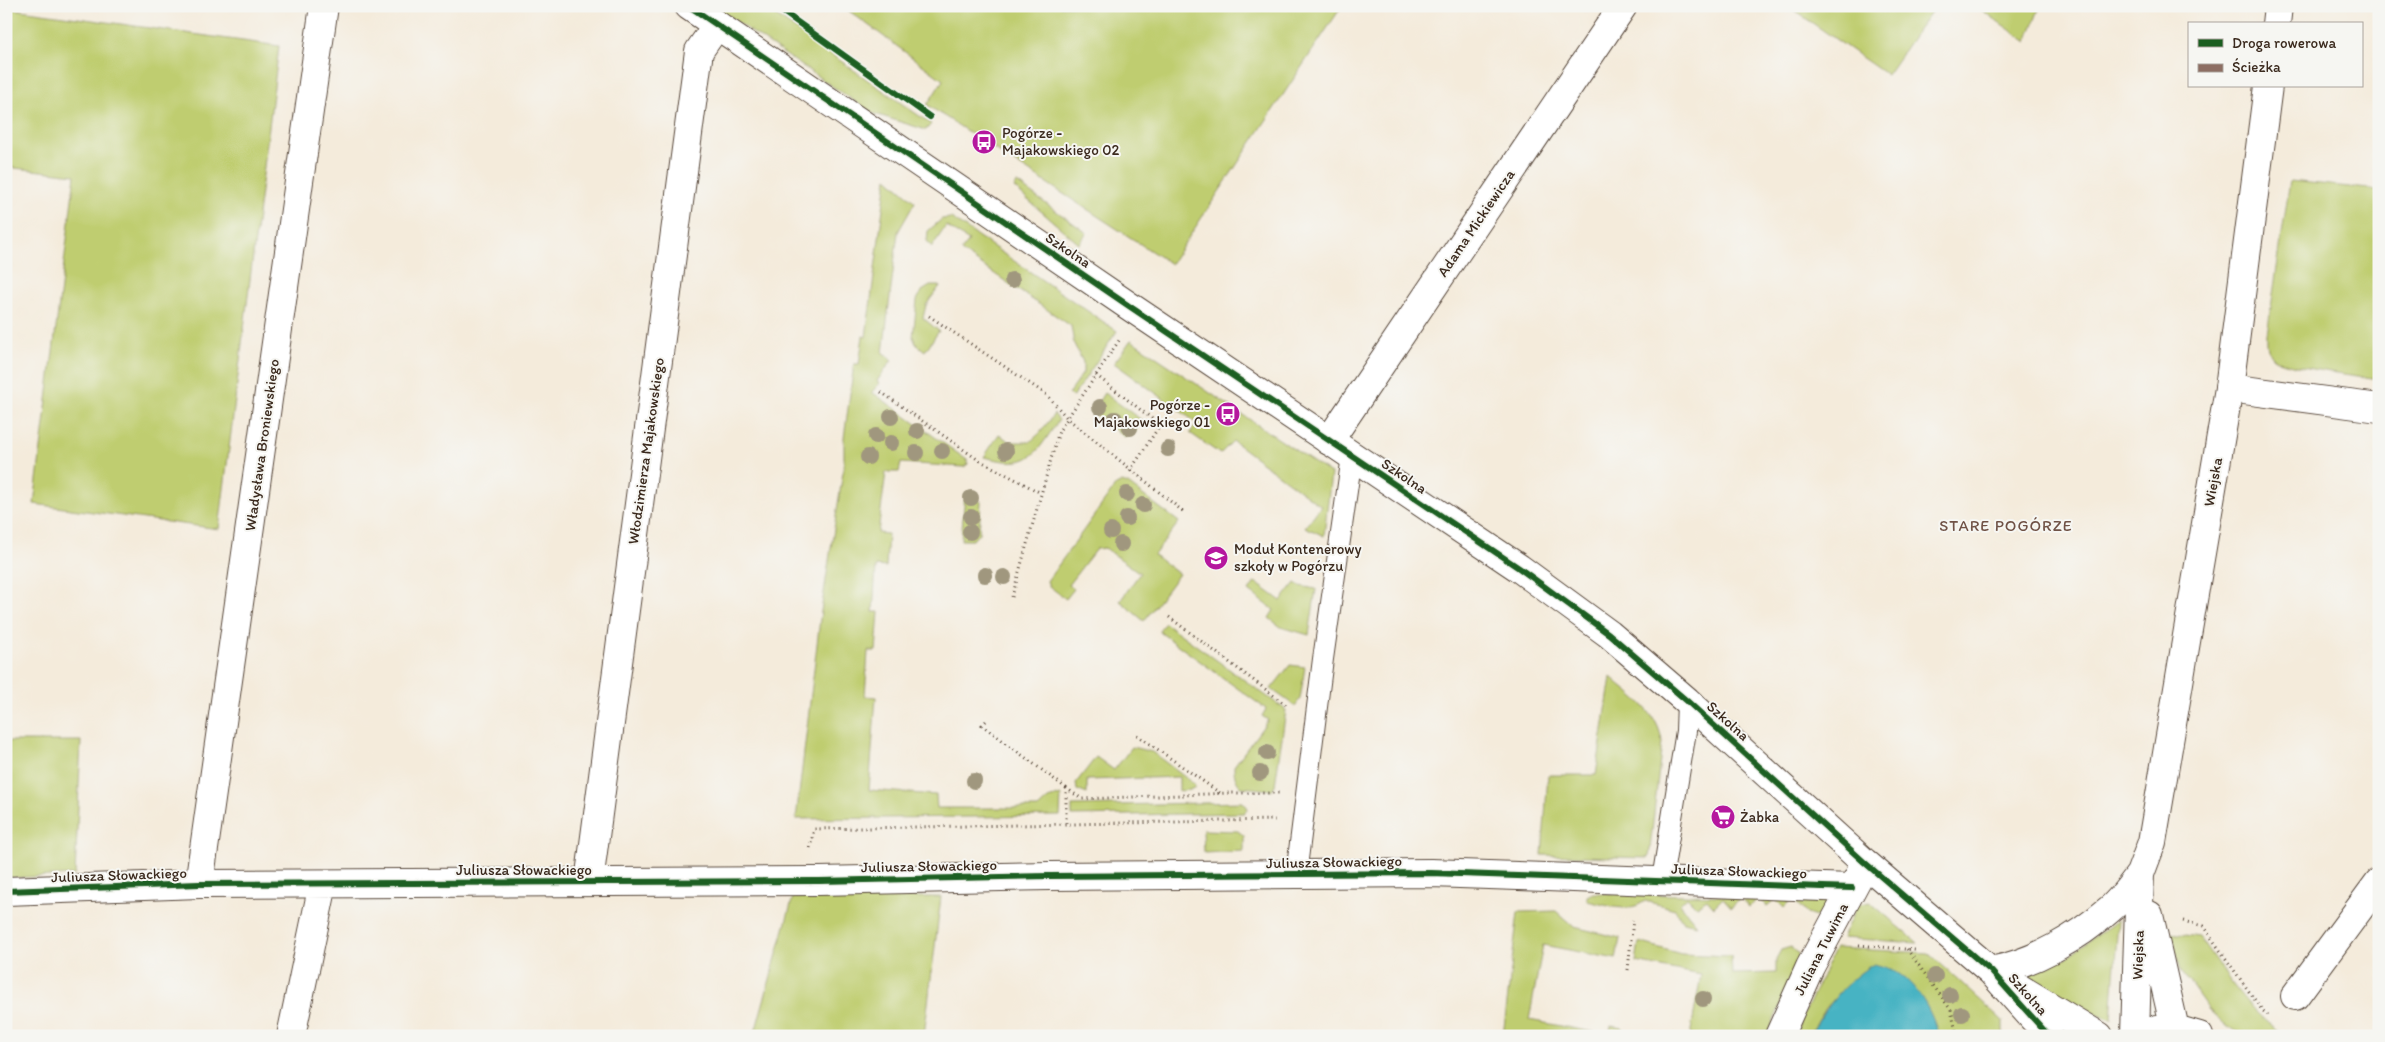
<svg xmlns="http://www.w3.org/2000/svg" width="2385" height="1042" viewBox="0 0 2385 1042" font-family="Itim,sans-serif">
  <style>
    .green { fill: #bfcd6f; stroke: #7d7c46 }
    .water { fill: #46b3c3; stroke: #406e70 }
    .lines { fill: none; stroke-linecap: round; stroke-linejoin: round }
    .lane-casing { stroke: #57473a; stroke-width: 22 }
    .street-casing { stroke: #57473a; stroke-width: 30 }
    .secondary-casing { stroke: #57473a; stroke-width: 30 }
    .path { stroke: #57473a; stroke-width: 3; stroke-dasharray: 1 4; stroke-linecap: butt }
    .lane { stroke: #fff; stroke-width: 20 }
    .street { stroke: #fff; stroke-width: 28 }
    .secondary { stroke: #fff; stroke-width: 28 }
    .quiet { stroke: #8d6e63; stroke-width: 5; stroke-dasharray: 10 5; stroke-linecap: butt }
    .cycleway-casing { stroke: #f6f6f2; stroke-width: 9 }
    .cycleway { stroke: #1b5e20; stroke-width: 6 }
    .tree { fill: #a0977e }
    .labels { text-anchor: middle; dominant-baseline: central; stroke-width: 4; stroke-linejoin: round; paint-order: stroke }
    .poi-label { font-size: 15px; fill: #3b2a1e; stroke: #f6f6f2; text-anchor: start }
    .street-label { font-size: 15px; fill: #3b2a1e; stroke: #f6f6f2 }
    .neighbourhood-label { font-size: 16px; letter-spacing: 1px; fill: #705246; stroke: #f6f6f2 }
  </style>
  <rect width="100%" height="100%" fill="#f6f6f2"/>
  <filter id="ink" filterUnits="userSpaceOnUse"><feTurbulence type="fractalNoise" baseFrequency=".02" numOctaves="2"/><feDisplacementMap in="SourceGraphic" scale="10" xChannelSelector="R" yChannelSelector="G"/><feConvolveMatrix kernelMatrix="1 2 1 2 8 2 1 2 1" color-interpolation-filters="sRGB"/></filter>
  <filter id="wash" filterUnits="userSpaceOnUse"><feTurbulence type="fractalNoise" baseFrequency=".0096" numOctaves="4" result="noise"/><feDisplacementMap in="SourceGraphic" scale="20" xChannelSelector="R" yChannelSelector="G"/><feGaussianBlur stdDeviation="1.12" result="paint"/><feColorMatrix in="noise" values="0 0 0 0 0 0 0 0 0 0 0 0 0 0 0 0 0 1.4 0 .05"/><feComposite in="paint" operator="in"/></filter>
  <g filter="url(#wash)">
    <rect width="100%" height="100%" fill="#f4ebdb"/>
    <path class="green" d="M713,6H762L931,124L926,130L872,113Z
      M846,6H1342L1171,264L927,105L943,80L845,8Z
      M1788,6H1935L1887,75Z
      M1976,6H2040L2027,42Z
      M6,8L279,46L219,529L34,504L75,175L6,167Z
      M887,178L915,202L898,232L883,353L892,360L877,381L880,383L872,392L967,460L968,464L964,467L901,463L899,472H886L878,533L888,534L886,567L876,566L873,612H879L876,651H868L865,696L876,697L869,790L936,795L937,808H1038L1048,799L1061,795L1060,816L796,819L821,611L844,466V438L854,364H859L863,336L866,337Z
      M2290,181L2379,190V379C2361,376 2280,367 2272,357C2266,350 2267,342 2267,334Z
      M1017,183L1087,233L1079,244L1014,188Z
      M951,218L1117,331L1073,397L1068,394L1083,373V362L1074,344L1071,326L961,251L969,241L946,226L932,247L927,241L928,231L942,219Z
      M930,286H940L926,305L923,318L939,331L925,351L916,344L913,337L917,300L922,291Z
      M1131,340L1331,474L1324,536L1305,527L1321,506L1233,441L1220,454L1190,433L1197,423L1114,363Z
      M1104,393L1143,421L1133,434L1125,437L1092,412Z
      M1054,414L1059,420C1033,457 1032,469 984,457L999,434L1010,442H1030L1040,433Z
      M1122,482L1128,484L1179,522L1154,555L1179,574L1144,621L1120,601L1140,573L1105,548L1096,549L1068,585L1074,589L1066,599L1049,586L1047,581L1116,485Z
      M965,494H972L981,502L979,533L973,540H961Z
      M1255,582L1281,601L1295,583L1300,586L1316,589L1309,635L1281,627L1269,618L1274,610L1249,591Z
      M1165,623L1286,710L1275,785L1272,790L1241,787C1235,780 1234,775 1234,766L1268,720L1262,716L1266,709L1161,633L1159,630Z
      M1290,665L1305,667L1300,699L1295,706L1271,689Z
      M1611,677C1632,696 1659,713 1662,742L1649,858L1542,855L1548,775H1596Z
      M6,741H81L75,875L6,878Z
      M1132,747L1152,752L1194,784L1195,787L1190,790L1179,791V777L1087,780V794L1077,790L1076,783L1096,757L1114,770Z
      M1243,802L1248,808L1244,813L1072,816V806Z
      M1203,830L1238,831L1244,836V851L1204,853Z
      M1593,893L1825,898L1827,904L1824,911L1816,917L1807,914L1793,899L1784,908L1775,899L1767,906L1758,899L1749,907L1741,898L1731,907L1723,898L1714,907L1707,899L1696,906L1687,897L1680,904L1697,925L1683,922L1675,909L1645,901C1627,914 1607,905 1587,901V896Z
      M793,897H941L924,1036H754Z
      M1870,902L1918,943L1842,938L1857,905Z
      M1556,911L1574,927L1620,938L1616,959L1543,945L1529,1020L1609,1035L1611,1026L1623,1028L1622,1036H1503L1518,912Z
      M2118,920L2111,1020L2066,1002L2025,976L2065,958Z
      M2171,933L2199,937C2225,973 2247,1011 2285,1036H2244L2228,1027L2209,1010L2181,971Z
      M1639,942L1681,954L1731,956L1732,974L1776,973V959L1781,950L1791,947L1798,953V964L1767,1036H1690L1701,975L1636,962Z
      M1835,948L1929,953L2003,1021V1034L1938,1036L1936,1028L1841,992L1826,1008L1809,1036H1794Z"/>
    <path class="water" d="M1874,964C1881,966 1890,968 1896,972C1916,983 1934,1014 1938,1036H1809C1827,1007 1845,980 1874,964Z"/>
  </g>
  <g filter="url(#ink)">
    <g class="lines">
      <defs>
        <path id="lane" d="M1296,875L1323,659L1352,456
          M1662,880L1686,731L1687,701"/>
        <path id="street" d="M2229,388L2379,408
          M1329,441L1623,6
          M589,882L699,51L717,25
          M199,884L324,6
          M6,891L199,884L819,881L1049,876L1431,873L1852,888
          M2295,996L2379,882
          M291,1036L323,884
          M1779,1036L1810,967L1860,874"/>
        <path id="secondary" d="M689,6L1129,306L1519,568L1609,634L1687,701L1864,862L1991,971L2049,1036
          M2276,24L2278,6
          M2149,915L2175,1029
          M1991,971C2034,963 2077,938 2110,909C2121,900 2131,886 2140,874
          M2014,985L2099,1036
          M2157,1029H2175L2199,1036
          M2135,1035L2140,874L2152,842L2229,388L2268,86"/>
      </defs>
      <use href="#lane" class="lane-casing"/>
      <use href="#street" class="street-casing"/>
      <use href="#secondary" class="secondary-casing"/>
      <path class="path" d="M929,316L1047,395L1067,418L1185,513
        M1096,375L1160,425L1130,471
        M881,392L977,459L1041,493
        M1012,597L1059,431L1120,339
        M1169,617L1289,707
        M986,721L982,725L1066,788V823
        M1137,735L1220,793
        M1066,788L1082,799L1231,793H1279
        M810,848L814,829L1275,820
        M2183,921L2203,926L2262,1010L2268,1015
        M1859,945L1915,950
        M1907,949L1951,1010L1957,1036
        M1628,970L1633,920"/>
      <use href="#lane" class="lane"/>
      <use href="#street" class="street"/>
      <use href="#secondary" class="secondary"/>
      <path class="quiet" d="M2018,1036L2026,1031"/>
      <defs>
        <path id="cycleway" d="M689,6L1129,306L1519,568L1609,634L1687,701L1864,862L1991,971L2049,1036
          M775,6L930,117
          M6,891L199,884L819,881L1049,876L1431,873L1852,888"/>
      </defs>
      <use href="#cycleway" class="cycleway-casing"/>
      <use href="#cycleway" class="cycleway"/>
    </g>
    <g class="tree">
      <circle cx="1012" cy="280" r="8"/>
      <circle cx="1100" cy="407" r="8"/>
      <circle cx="891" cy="417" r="8"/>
      <circle cx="1115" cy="419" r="8"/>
      <circle cx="1130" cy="428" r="8"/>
      <circle cx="917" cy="431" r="8"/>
      <circle cx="876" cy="436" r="8"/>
      <circle cx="891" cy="443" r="8"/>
      <circle cx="1168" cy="449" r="8"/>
      <circle cx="942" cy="451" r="8"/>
      <circle cx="1006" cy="451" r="8"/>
      <circle cx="916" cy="453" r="8"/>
      <circle cx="868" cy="457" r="8"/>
      <circle cx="1127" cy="494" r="8"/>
      <circle cx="971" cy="498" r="8"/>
      <circle cx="1143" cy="505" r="8"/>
      <circle cx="971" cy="517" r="8"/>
      <circle cx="1127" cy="518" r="8"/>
      <circle cx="1111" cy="531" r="8"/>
      <circle cx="970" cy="532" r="8"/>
      <circle cx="1121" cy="544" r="8"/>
      <circle cx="985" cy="575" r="8"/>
      <circle cx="1004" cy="577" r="8"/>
      <circle cx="1267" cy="753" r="8"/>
      <circle cx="1260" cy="773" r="8"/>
      <circle cx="974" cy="781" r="8"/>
      <circle cx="1935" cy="976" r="8"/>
      <circle cx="1950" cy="995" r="8"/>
      <circle cx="1703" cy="999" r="8"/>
      <circle cx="1962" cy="1014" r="8"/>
    </g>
  </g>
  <defs>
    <symbol id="bus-disc" viewBox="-11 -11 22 22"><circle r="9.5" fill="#b5179e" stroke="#f6f6f2"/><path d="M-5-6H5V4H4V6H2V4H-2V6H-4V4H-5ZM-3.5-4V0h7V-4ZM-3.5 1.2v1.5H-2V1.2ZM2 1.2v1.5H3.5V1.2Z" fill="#fff"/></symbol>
    <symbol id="school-disc" viewBox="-11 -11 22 22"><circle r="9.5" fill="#b5179e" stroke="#f6f6f2"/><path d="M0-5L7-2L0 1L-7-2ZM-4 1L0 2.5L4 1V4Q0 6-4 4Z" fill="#fff"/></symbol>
    <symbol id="supermarket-disc" viewBox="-11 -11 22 22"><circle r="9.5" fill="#b5179e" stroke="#f6f6f2"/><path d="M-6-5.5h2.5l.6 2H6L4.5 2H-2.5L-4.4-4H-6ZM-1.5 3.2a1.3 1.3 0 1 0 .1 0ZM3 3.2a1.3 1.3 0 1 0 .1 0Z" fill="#fff"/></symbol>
  </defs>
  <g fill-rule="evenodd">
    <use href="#bus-disc" x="970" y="128" width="28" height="28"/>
    <use href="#bus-disc" x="1214" y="400" width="28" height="28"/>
    <use href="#school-disc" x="1202" y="544" width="28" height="28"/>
    <use href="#supermarket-disc" x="1709" y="803" width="28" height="28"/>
  </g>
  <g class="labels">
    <g class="poi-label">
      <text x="1002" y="133">Pogórze -<tspan x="1002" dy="17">Majakowskiego 02</tspan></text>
      <text x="1210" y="405" text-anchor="end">Pogórze -<tspan x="1210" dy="17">Majakowskiego 01</tspan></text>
      <text x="1234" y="549">Moduł Kontenerowy<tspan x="1234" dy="17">szkoły w Pogórzu</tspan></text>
      <text x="1740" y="817">Żabka</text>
    </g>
    <g class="street-label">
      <text transform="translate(1476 223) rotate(-56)">Adama Mickiewicza</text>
      <text transform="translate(1068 250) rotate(34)">Szkolna</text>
      <text transform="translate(262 445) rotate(-82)">Władysława Broniewskiego</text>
      <text transform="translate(646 451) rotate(-82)">Włodzimierza Majakowskiego</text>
      <text transform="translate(1404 476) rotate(34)">Szkolna</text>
      <text transform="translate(2213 482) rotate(-80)">Wiejska</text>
      <text transform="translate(1728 721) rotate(42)">Szkolna</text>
      <text transform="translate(1334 862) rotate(-1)">Juliusza Słowackiego</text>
      <text transform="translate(929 866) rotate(-1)">Juliusza Słowackiego</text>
      <text x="524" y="870">Juliusza Słowackiego</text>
      <text transform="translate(1739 871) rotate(2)">Juliusza Słowackiego</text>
      <text transform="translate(119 875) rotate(-2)">Juliusza Słowackiego</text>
      <text transform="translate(1821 949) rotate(-63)">Juliana Tuwima</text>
      <text transform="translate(2138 955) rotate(-88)">Wiejska</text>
      <text transform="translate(2028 994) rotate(48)">Szkolna</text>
    </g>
    <g class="neighbourhood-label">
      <text x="2006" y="525">STARE POGÓRZE</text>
    </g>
  </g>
  <rect width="2385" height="1042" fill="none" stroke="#f6f6f2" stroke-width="25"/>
  <rect x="2188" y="22" width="175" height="65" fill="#f6f6f2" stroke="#aba49d"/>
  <rect x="2198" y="39" width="25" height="8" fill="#1b5e20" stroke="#aba49d"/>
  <text x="2232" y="48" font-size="15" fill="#3b2a1e">Droga rowerowa</text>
  <rect x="2198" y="64" width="25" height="8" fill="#8d6e63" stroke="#aba49d"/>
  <text x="2232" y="72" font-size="15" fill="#3b2a1e">Ścieżka</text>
</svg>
